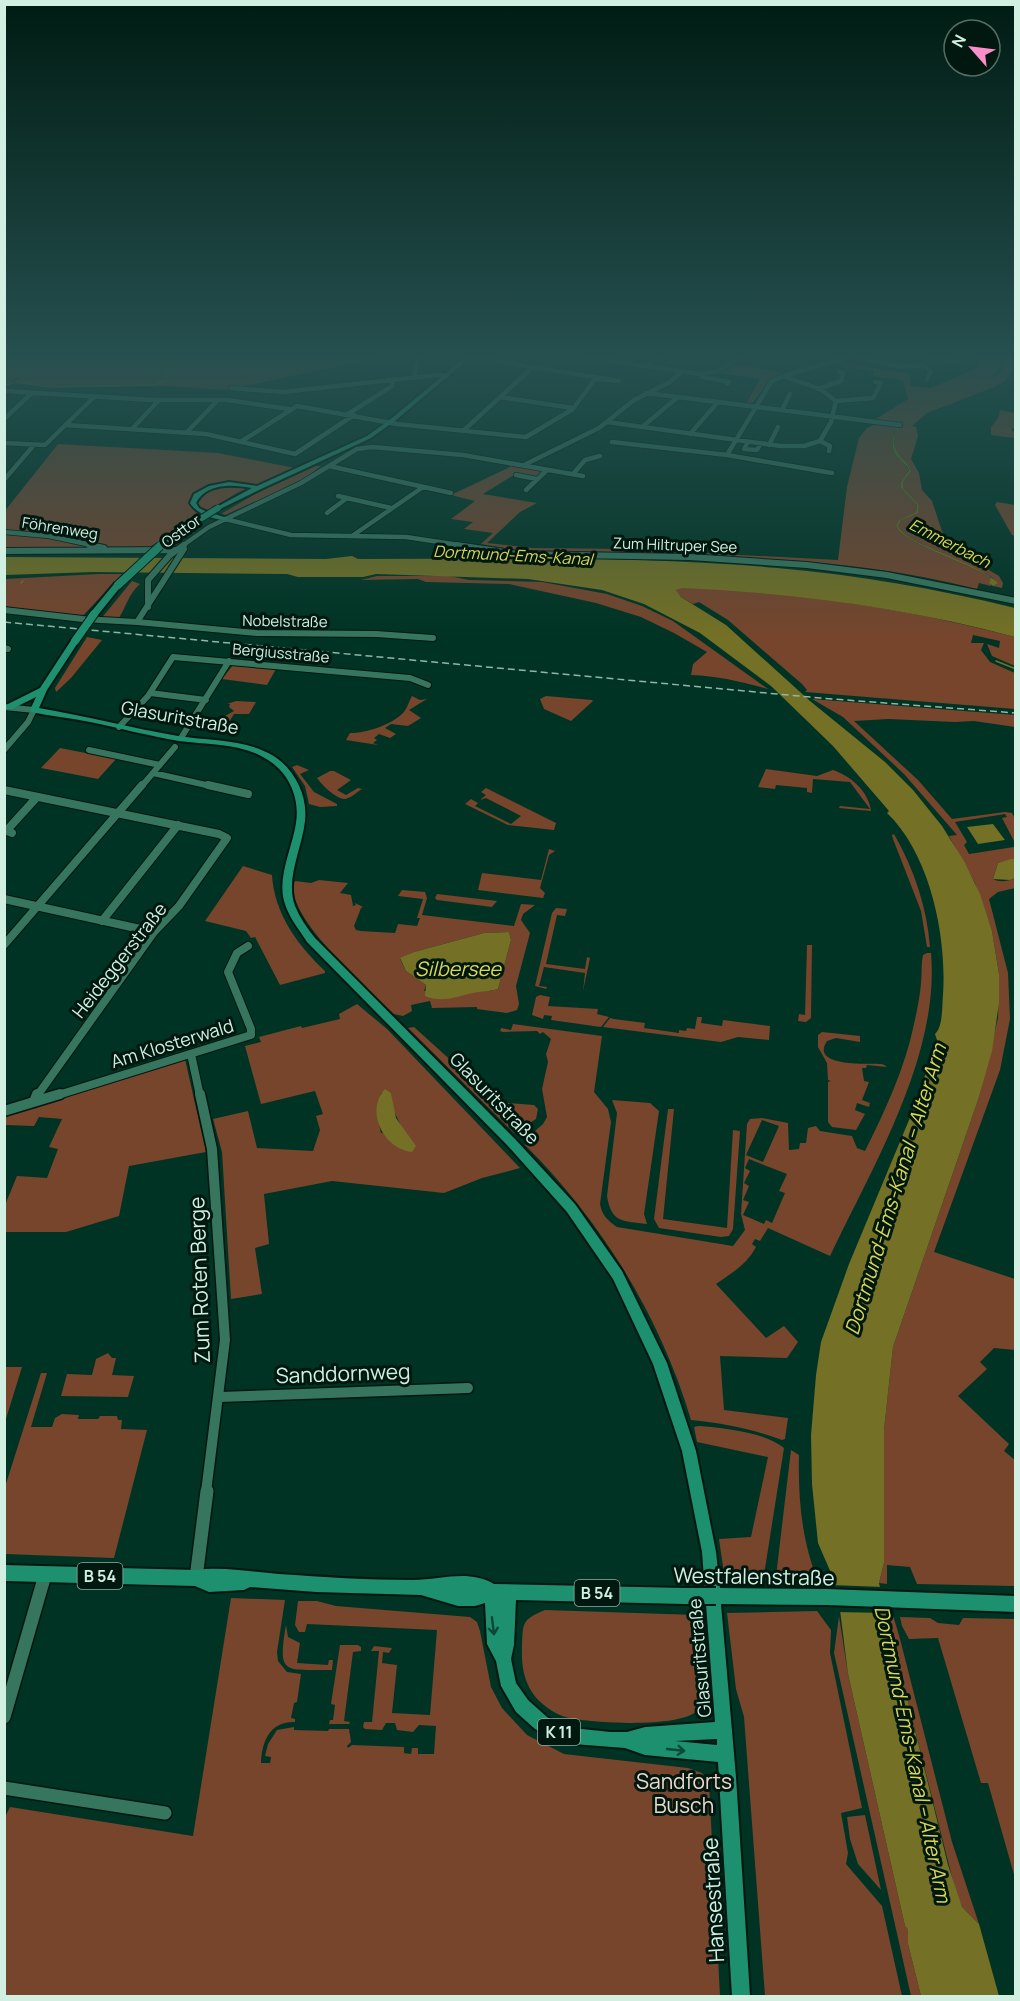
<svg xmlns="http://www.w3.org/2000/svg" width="1020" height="2001" viewBox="0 0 1020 2001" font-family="Manrope,sans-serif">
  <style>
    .green { fill: #76452c; fill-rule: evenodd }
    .water { fill: #747025 }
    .pier { fill: #003323 }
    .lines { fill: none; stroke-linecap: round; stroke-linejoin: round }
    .stream { stroke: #747025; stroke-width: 1.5 }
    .minor-far4-casing { stroke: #041710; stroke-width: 6 }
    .minor-far3-casing { stroke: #041710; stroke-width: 8 }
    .minor-far2-casing { stroke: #041710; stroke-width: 10 }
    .minor-far1-casing { stroke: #041710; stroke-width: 13 }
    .minor-casing { stroke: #041710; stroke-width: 16 }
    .major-casing { stroke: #041710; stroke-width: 4 }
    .minor-far4 { stroke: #36755e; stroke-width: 4.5 }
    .minor-far3 { stroke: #36755e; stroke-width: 6 }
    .minor-far2 { stroke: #36755e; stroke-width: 8 }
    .minor-far1 { stroke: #36755e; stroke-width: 10 }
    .minor { stroke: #36755e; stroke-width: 13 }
    .major { fill: #1d916f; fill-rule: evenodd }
    .rail { stroke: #91b6a7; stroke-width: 1.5; stroke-dasharray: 7 4; stroke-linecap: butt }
    .major-bridge-far2-casing { stroke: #041710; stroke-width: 8; stroke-linecap: butt }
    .major-bridge-far1-casing { stroke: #041710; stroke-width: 10; stroke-linecap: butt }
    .major-bridge-casing { stroke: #041710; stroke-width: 20; stroke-linecap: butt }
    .major-bridge-far2 { stroke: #1d916f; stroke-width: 6 }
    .major-bridge-far1 { stroke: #1d916f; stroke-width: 8 }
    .major-bridge { stroke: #1d916f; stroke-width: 16 }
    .oneway { stroke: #0c4835 }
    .labels { text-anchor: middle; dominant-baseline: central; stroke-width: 6; stroke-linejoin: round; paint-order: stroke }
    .far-street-label { font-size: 15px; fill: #d1f0e2; stroke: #00180f }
    .far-water-label { font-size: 16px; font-style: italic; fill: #dcd653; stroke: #00180f }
    .shield { fill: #00180f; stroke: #92afa3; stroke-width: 1.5 }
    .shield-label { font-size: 16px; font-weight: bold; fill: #d1f0e2 }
    .street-label { font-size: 18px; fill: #d1f0e2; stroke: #00180f }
    .water-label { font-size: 20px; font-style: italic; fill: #dcd653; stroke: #00180f }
    .near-street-label { font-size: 21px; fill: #d1f0e2; stroke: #00180f }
    .near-park-label { font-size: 21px; fill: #f0d8cd; stroke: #00180f }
  </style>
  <rect width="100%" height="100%" fill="#003323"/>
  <path class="green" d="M5,358H43L35,366L45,358H378L225,390L167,386L47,387L13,383L26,371L5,387Z
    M977,358H1000L1002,363L998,371L988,381L1000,372L1003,363L1001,358H1011L1014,368L1006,380L997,386L927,413L912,426L916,427L918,436L911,459L919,473L922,490L932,501L942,531L955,550L999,576L1003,583L1002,588L993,586L995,581L993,578C975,565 904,542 898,526L901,520L918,512L919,505L903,488V482L911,472C908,457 890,457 895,431L909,414L901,424L876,419L908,399L903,380L873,376L874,371L845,367L846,364L910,374V386L931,388L977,368Z
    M736,364L785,373L768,382L751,405L746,404L747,402L760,379L719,373Z
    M1000,410L1015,413V428H1012V431L1015,432V438L991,435V427L998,418Z
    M878,423L900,425C891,434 889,450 900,460C905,465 907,465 909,472L901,482V488L917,505L916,512L899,520L896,526C902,543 972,564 991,578V586L979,583L977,589C882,564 780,558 682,555C622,553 563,555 503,550L504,548L481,544L493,533L464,529L473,522L451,519L475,501L451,495L514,465L545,469L536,478L517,473L483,494L537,503L520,512L487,543L532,548L626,549L838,560L847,487L859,438L867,428Z
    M58,444L218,453L295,468L237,493L148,548H5L4,512Z
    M316,466H321C295,488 256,500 225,515L221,514L257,493Z
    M997,502L1015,505V536L1012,535L995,505Z
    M99,574H122L78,621L4,613L6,599L5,579Z
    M377,576H449L469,580L542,582L607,594L642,606L673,621L768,689C742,682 718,676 691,675L693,664L707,652L674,633L641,617L596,603L509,584L426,582L418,579L361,580Z
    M132,581L140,584C128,594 126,608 117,621L100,620Z
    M678,588C708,586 740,590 770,593C853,601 935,616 1015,637V666L992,656L987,644L999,648L1000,641L973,635L971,643H984L981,650L990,662L1015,673V709L805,692L807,690L802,684L728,620L699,602L693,604L681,597L676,590Z
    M87,637L102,640L71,678L56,692L55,688Z
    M233,665L276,669L267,685L222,679Z
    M412,696L420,700L427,699L409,710L421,718L408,726L391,724L385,728L396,734L390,738L379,734L374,738L377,740L373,743L378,745L346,740L350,733C367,733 391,725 403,713C407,709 409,701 412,696Z
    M546,696L592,700L593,701L571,721L544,709L540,699Z
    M812,699L1015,715V727L974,721L955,722L888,719L854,721L918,780L952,819L1005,812L1012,813L1015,819V859L998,863L993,879C1000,883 1009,881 1015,878V888L998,892L989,899L1008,973L1010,1019L1000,1070L934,1252L1015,1279V1350L994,1348L980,1362L987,1369L958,1396L1009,1444L1004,1451L1015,1460V1586L917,1584L910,1567L887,1565V1584L879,1583L884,1563V1430L893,1347L978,1100L998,1018L999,974L992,931L975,883L949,836L957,835L904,774L843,717ZM1005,814L1007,817L1002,818L1015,843L1014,847L969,854L964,845L967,842L955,822Z
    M236,701L256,702L249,714H234L221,735L219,733L224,724L222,723L225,718L223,717L234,711L229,707L230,704H227Z
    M60,748L116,759L98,779L41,768Z
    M297,765L309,770L300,774L314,792L337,804V806L320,807L309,804L305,786L292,767Z
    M766,769L817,776L833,770C851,776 869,792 871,811L839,808L840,806L870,809L850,782L813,779L812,793L807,792V788L776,785L775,789L758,787Z
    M330,771H334L351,780L337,790L346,795L358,788L362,789C357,792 350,799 344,799C335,798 322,785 317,778Z
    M486,788L556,823L554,830L508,825L465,804L471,799L478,803L475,806L511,824L521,816L486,798L480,800L486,795L481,792Z
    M894,834C914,869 927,907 930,947H927L921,911L893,839L892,835Z
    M549,849L555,851L549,855L540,888L545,893L543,898L478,890L482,873L541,880Z
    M243,866L272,875C274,913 298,946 325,971V973L280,985L255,937L251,938L246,931L205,921Z
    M319,880L348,883L340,893L351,895L353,906L356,905L355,903L363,907L361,908L354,926L356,930L361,931L395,933L398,924L417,926L420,918H417L423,899L398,896L402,890L425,892L427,898L422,915L514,926L521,904L535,905L523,914L521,920L530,933L516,986L519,1004L517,1010L507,1013L477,1009V1007L432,1008L430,1001L411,1005L412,1011L403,1016L394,1014C372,992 280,913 295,881L311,883ZM509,932L511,940L498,989L490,991H424L426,985L406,971L400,959L414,952L484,933Z
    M437,894L497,901L492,907L437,900L435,898Z
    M556,908L567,909L565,916L557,915L546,964L585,969L587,957L590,958L583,991L585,973L544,967L539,986L547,987L546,989L535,986L552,913Z
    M807,945H812L811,1018L806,1022L798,1021L799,1014L805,1015Z
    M927,953H931C940,1055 873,1166 830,1256L768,1228L760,1241L755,1239L752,1244L756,1247C747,1264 732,1273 716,1284L766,1338L784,1326L798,1342L787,1358L720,1356L724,1410L788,1418L785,1439L782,1440C752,1429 723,1423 691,1420C660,1316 602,1222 525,1145L526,1139L543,1124L547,1117L542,1089L548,1062L546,1054L551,1039L543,1032L540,1034L537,1031L503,1032L500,1031L501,1028L511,1030L513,1024L602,1036L594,1092L608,1109L611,1122L600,1204C602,1215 607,1220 617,1227L733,1246L745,1230L741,1214L747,1124L750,1119L762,1118L788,1123L789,1150L799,1149L800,1143H806L808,1128L816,1126L820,1131L852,1136L857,1148L865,1151C885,1111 905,1068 914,1024C917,1011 920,996 921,983C922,973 921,965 923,955ZM762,1120L779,1126L763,1162L746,1155ZM749,1159L787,1174L779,1191L785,1193L772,1223L766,1220L764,1224L743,1215L749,1202L743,1200L749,1186L744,1183L750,1171L745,1168Z
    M540,995L550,997L548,1006L598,1009L597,1014L609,1017L601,1027L551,1020L552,1016L544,1015L543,1019L532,1015L536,997Z
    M357,1004L387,1029L520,1168L482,1178L444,1193L332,1181L264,1194L269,1244L255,1248L262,1294L231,1299L222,1152L213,1119L248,1111L257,1148L313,1151L320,1130L316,1116L323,1114L315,1091L261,1104L245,1046L261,1042L259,1037L301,1026L302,1028L340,1019L339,1014ZM381,1093H391L392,1107L403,1130L381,1133L377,1115Z
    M697,1017H702L701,1023L722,1026L723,1020L770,1026L769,1040L738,1037L721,1042L603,1027L610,1018L614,1019L645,1023L644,1028L679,1033V1030L686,1031L687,1028L695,1029Z
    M414,1027L497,1102L534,1105L538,1109L536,1119L514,1133L408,1028Z
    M822,1032L860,1036V1042L836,1038L827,1041C809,1068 871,1063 882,1064L888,1067L867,1065L866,1068H862L864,1081L869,1082L862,1100L870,1103L869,1107L857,1103L855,1110L865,1114L856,1130L832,1127L828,1122V1082L831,1081L828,1080L827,1063L818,1047V1035Z
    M185,1059L206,1152L129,1166L119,1216L66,1232H5V1205L17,1176L47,1178L58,1149L49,1147L62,1119L39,1117L34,1126L6,1125L5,1128V1115Z
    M612,1100L650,1103L659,1111L644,1214L647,1224C623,1221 611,1223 607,1196L617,1113Z
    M668,1109H674L663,1219L727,1228L733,1130L740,1131L733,1229L729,1236L721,1237L659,1228L654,1219Z
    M108,1353L112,1358H116L112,1375L134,1376L128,1397L61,1396L67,1374L92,1375L96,1359Z
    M5,1367H22L5,1422H4Z
    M41,1373H47L31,1427H52L55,1418L62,1414L79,1415L78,1419H98L100,1416H117L118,1420H122L121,1429L147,1430L114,1558L5,1554V1487Z
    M699,1426C723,1428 765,1432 784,1448L764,1575L759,1580H725L719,1539L751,1537L768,1457L697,1442L694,1427Z
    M791,1450L799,1455C798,1503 802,1540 819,1585L781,1583L776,1576Z
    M231,1598L285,1600L277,1652L278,1661L287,1672L301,1674L297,1702L294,1703L291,1718L295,1719V1722C270,1721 262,1741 261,1763H270L271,1757L265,1756L268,1744L277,1730L294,1727V1730L328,1731L329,1729H349L351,1742L347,1746L348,1748L352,1745L404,1747V1753L411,1754L412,1748H418V1754H434L436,1726L419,1725L413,1732L397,1730L395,1723H386L382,1730L365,1729L363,1727L364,1722H372L379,1651H371L374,1646L392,1648L389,1653L383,1652L382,1663L397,1665L392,1713L430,1715L437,1630L307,1624L305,1632H299L295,1625L298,1601H317L336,1606L470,1617L477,1622L480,1631L491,1687L502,1708L527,1735L564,1754L688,1768L702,1773L709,1783L720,1996H5V1817L10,1807L193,1836Z
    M545,1610L696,1615L699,1709C683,1729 594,1723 569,1718C560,1716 551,1711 544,1705C526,1691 521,1670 522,1648C523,1623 521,1620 545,1610Z
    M817,1611L831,1630L830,1653L862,1808L841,1813L848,1853L846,1864L882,1906L902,1996H765L744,1717L736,1689L727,1613Z
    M885,1614L893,1615L900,1639L952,1842L979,1924L962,1907L956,1893L894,1646V1638Z
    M839,1616L848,1674L905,1926L908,1928V1944L921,1996H911L834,1653Z
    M900,1617L930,1618L938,1623L959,1625L963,1618L1015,1619V1878L988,1783H981L938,1638L909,1639L902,1626Z
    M286,1625L288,1637L300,1643L297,1663L328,1665L329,1660H333L332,1670C285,1669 277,1677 286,1625Z
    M340,1645H358L361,1647V1651L353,1652L344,1721L350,1722L349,1724H329L330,1720H333L335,1705L331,1704Z
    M865,1815L881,1890L858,1864L850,1839L847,1817Z"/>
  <path class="water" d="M900,425H902L895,431C890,457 908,457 911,472L903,482V488L919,505L918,513L901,520L898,526C906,545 978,562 998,583L993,586L989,583L991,578C972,564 902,543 896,526L899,520L916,512L917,505L901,488V482L909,471C907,464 904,465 900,460C889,450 891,434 900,425Z
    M352,556L358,559C498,559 638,555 777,568C858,575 937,589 1015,608V637C906,608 795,593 682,588L676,590L681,597L726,625L810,701L885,762L913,790L942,826L964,861L980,894L992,931L999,974V1003L992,1051L978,1100L893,1347L884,1430V1563L879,1583L948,1865L962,1907L979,1924L999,1996H921L908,1944V1929L905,1926L848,1674L840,1610L831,1573L818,1543L812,1484L811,1435L816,1375L821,1342L849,1264L914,1108L937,1040L935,1034C943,1027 942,1006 943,995C947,936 930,854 887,813L889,811L833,746L771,686L700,633L644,604L602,590L528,579L376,574L363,577H298L287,574L93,572L5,575V557L326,559Z
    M993,824L1005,840L978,844L967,827Z
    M1011,859H1015V878L1010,880L993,879L998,863Z
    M509,932L511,940L498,989C492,991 485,991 478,992C459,995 444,1004 425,996L426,985L406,971L400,958L414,952L484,933Z
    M385,1089L391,1093L396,1118L416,1146L412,1152C385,1150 364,1112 385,1089Z"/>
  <path class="pier" d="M831,1585L883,1587L888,1613L836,1612Z"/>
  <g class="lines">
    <path class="stream" d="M166,377L172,358
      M18,382L49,387L155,385L165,379
      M4,386L13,383
      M21,583L23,581
      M996,661L1016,669"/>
    <defs>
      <path id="minor-far4" d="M477,358L619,381L595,379L597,378
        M589,358L700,374L718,371L739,358
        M861,358C884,363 914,374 934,358
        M933,359L959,362
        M922,365L931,371L927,379
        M645,366L658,358
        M702,377L729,382L727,384
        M414,378L417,360
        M231,388L283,392L437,375L446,376
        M818,389L841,381L843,373L839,372
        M4,391L153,400H227L289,409
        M646,393L900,425
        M500,397L573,408
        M836,401L873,398L881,383L875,382
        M782,410L790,394
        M348,414L392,386L393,380
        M4,419L32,393
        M607,422L781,446H804L820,441L831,422L836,401L820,389L783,376
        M65,425L206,434L295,454L354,415
        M642,427L678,397
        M132,429L159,400
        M463,431L533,367
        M187,432L217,401
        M690,434L718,402
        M242,441L297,406L397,424L526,437L573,409L595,379
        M820,441L830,446L829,451
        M612,442L727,455
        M748,442L744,449L757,450L761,443
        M4,443L45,445L94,397
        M769,445L778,427
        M727,455L771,382L783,376L845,358
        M727,455L832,473
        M524,465L599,428L634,400L670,382L681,372
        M329,466L451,493
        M573,474L585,460L600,456
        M516,475L537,479
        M4,480L34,445
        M526,490L547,470
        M338,496L391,508
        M327,513L347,498
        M225,519L291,535L406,537L466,546
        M4,532L49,536L96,546
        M352,536L423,487
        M182,546L209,527L301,483L357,449L372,447L463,455L583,476"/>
      <path id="minor-far3" d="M89,545L104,548
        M456,545L518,554L690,557L807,565L887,575L1016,601
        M4,551L175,550
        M148,607V580L170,555L184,545
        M4,610L83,619L137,622L184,549
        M137,622L257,633L376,634L433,638
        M4,648L8,649
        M150,693L206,700
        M4,707L34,710L28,722L4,750
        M119,727L148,696L173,657L410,678L428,685
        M181,738L229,661
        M89,750L160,765
        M153,773L215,787
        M141,787L175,747"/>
      <path id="minor-far2" d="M208,785L248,794
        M4,790L219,834L227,838L179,906L154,932L37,1096
        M12,833L7,831L8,829L37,797
        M4,899L154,932
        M102,921L178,825
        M4,945L142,785
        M191,1054L200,1096
        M55,1096L251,1035V1029L228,972L237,953L248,946"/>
      <path id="minor-far1" d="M200,1094L212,1149L225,1340L206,1492
        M34,1102L37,1094
        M4,1111L60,1094
        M219,1397L468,1388"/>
      <path id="minor" d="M196,1578L207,1491
        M4,1717L45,1575
        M4,1788L165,1813"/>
      <path id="major" d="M464,358H470L396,420L371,438L261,489L220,509L215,508L252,488C233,484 206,483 196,503L199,508L205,511L227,518V520C214,520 197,514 190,503L194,494L209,486L229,482L257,486L367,436L392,418Z
        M200,517L205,518L162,547H158V545Z
        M115,583L122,585L97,616H91V612Z
        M72,639L79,641L47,690L39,708C86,716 132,728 178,736C210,741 244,739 272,755C294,768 308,795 305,821C302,849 285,879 295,906C300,918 307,928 315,938L515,1139L575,1204L622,1271L667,1363L696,1451L716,1552L720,1588L827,1589L1016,1596V1612L827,1605L721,1604L736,1777L750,1996H732L718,1762L645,1755L625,1748L573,1744L553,1738L535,1729L516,1712L501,1686L496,1661L487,1644L485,1603L475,1606H458L421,1595L316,1592L250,1587L244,1590L209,1592L195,1586L4,1581V1565L196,1570C223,1566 251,1572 279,1574C323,1577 368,1580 413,1580C441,1580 468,1569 494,1584L685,1588L690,1591L693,1596L690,1601L685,1604L516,1600L514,1645L511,1659L516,1683L528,1700L547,1717L556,1723L573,1728L610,1732H627L645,1727L715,1722L702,1552L682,1451L653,1364L613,1279L567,1212L507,1145L307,942C300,931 291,920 286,907C275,880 292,850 296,823C300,798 289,773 268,760C242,743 209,745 179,741C149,736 119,728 90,722C70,718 50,716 31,712L30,710L36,697L12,709H6V705L40,688ZM717,1739V1745L675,1741Z"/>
    </defs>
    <use href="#minor-far4" class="minor-far4-casing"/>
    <use href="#minor-far3" class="minor-far3-casing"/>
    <use href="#minor-far2" class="minor-far2-casing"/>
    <use href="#minor-far1" class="minor-far1-casing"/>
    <use href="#minor" class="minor-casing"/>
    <use href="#major" class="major-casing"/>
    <use href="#minor-far4" class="minor-far4"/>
    <use href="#minor-far3" class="minor-far3"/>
    <use href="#minor-far2" class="minor-far2"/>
    <use href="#minor-far1" class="minor-far1"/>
    <use href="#minor" class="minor"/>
    <use href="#major" class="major"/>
    <path class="rail" d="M4,622L820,698L1016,713"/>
    <defs>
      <path id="major-bridge-far2" d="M202,518L218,508"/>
      <path id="major-bridge-far1" d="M118,585L160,546
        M75,641L94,614"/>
      <path id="major-bridge" d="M685,1596H716"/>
    </defs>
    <use href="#major-bridge-far2" class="major-bridge-far2-casing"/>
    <use href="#major-bridge-far1" class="major-bridge-far1-casing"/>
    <use href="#major-bridge" class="major-bridge-casing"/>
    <use href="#major-bridge-far2" class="major-bridge-far2"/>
    <use href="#major-bridge-far1" class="major-bridge-far1"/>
    <use href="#major-bridge" class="major-bridge"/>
  </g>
  <defs><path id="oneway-shaft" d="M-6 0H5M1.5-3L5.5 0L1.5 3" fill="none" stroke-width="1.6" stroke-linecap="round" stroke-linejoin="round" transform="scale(1.5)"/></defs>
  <g class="oneway">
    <use href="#oneway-shaft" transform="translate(493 1626) rotate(83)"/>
    <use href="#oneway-shaft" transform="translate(676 1750) rotate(6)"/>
  </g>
  <linearGradient id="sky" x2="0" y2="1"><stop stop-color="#001c13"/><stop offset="0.56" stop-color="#265050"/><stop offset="1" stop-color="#265050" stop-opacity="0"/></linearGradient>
  <rect width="1020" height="638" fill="url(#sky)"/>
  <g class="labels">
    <g class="far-street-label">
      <text transform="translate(60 528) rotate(9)">Föhrenweg</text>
      <text transform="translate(181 531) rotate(-36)">Osttor</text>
      <text transform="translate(675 545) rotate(2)">Zum Hiltruper See</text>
      <text transform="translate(285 621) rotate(1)">Nobelstraße</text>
      <text transform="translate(281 653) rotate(5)">Bergiusstraße</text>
    </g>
    <g class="far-water-label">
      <text transform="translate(950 543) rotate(27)">Emmerbach</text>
      <text transform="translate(513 555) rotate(3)">Dortmund-Ems-Kanal</text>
    </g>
    <g class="shield">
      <rect x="77.5" y="1563" width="45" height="26" rx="4.5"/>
      <rect x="574.5" y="1580" width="45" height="26" rx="4.5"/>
      <rect x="538" y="1719" width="42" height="26" rx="4.5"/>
    </g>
    <g class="shield-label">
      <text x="100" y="1576">B 54</text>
      <text x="597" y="1593">B 54</text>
      <text x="559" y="1732">K 11</text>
    </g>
    <g class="street-label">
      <text transform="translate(180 717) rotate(10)">Glasuritstraße</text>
      <text transform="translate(119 960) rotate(-52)">Heideggerstraße</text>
      <text transform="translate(172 1043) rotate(-17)">Am Klosterwald</text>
      <text transform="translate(495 1098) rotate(46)">Glasuritstraße</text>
      <text transform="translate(699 1658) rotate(-95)">Glasuritstraße</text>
    </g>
    <g class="water-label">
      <text x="458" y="968">Silbersee</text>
      <text transform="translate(895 1189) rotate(-73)">Dortmund-Ems-Kanal – Alter Arm</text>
      <text transform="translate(913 1754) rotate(78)">Dortmund-Ems-Kanal – Alter Arm</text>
    </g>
    <g class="near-street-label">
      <text transform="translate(199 1280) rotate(-92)">Zum Roten Berge</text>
      <text transform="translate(343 1373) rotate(-2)">Sanddornweg</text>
      <text transform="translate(754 1576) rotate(1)">Westfalenstraße</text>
      <text transform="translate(713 1900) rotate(-93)">Hansestraße</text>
    </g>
    <g class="near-park-label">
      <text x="684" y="1781">Sandforts<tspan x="684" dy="24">Busch</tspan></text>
    </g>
  </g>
  <rect width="1020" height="2001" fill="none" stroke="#d1f0e2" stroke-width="12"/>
  <g transform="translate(972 48) rotate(298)"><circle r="28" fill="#00180f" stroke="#546e63" stroke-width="1.5"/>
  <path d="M0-4.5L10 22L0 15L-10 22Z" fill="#f98fca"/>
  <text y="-9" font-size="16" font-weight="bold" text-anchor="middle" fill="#d1f0e2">N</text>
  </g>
</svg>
